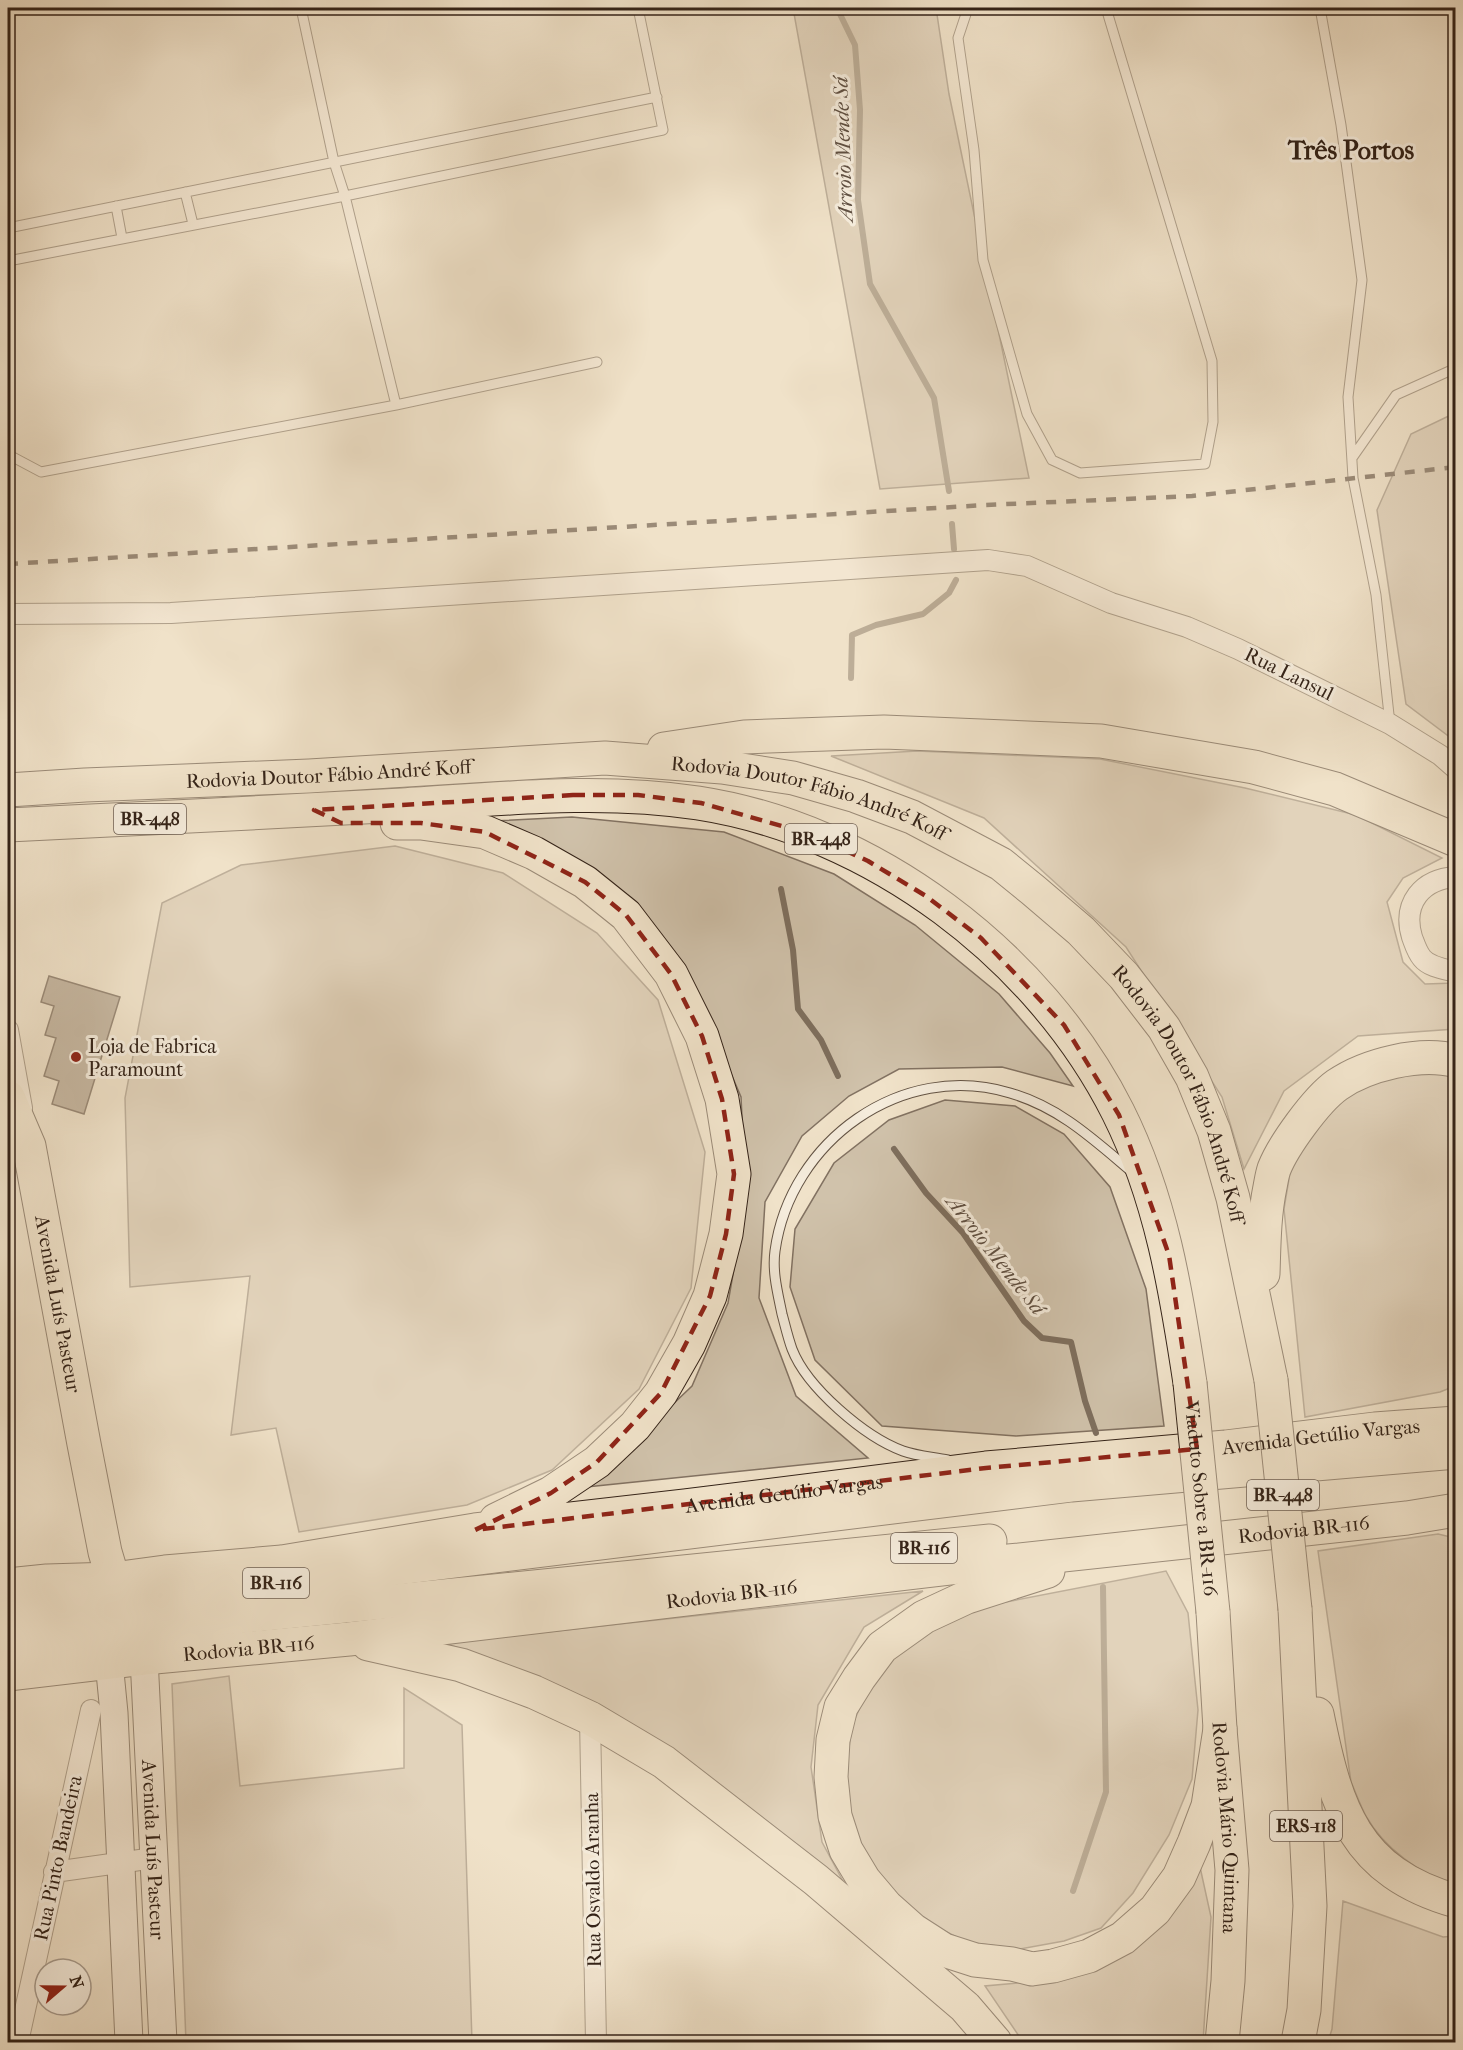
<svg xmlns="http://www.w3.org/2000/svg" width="1463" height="2050" viewBox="0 0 1463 2050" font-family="'IM FELL French Canon',serif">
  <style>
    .green { fill: #d0c2ab; stroke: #827262; stroke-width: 1.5 }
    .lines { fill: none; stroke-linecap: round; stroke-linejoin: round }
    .stream { stroke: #7e6f5e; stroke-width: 6 }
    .building { fill: #968674; stroke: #342318; stroke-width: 1.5 }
    .lane-casing { stroke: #635344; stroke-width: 11 }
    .street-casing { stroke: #635344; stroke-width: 22 }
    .secondary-casing { stroke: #342318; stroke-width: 29 }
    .highway-casing { stroke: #342318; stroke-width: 35 }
    .lane { stroke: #f5ecdc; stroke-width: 9 }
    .street { stroke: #f5ecdc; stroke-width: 20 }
    .secondary { stroke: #f5ecdc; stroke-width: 27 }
    .highway { stroke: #f0e2c9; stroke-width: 33 }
    .rail { stroke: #342318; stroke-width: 4.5; stroke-dasharray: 10 10; stroke-linecap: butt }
    .highway-bridge-casing { stroke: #342318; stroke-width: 35; stroke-linecap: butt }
    .highway-bridge { stroke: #f0e2c9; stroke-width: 33 }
    .marked { fill: none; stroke: #8f2418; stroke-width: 4.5; stroke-dasharray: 12 8; stroke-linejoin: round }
    .poi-dot { fill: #8f2418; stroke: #f5ecdc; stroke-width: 2 }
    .labels { text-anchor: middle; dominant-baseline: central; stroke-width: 6; stroke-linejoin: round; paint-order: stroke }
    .shield { fill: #f5ecdc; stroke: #6e5f53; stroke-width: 1.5 }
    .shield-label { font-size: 18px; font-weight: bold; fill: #342318 }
    .street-label { font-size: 20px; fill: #342318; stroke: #f5ecdc }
    .poi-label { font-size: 20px; fill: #342318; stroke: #f5ecdc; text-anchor: start }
    .water-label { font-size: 21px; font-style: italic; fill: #5f4f41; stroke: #f5ecdc }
    .district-label { font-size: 26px; font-weight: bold; fill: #342318; stroke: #f5ecdc }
  </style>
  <rect width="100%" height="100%" fill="#f0e2c9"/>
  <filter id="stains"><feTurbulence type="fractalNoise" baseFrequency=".00333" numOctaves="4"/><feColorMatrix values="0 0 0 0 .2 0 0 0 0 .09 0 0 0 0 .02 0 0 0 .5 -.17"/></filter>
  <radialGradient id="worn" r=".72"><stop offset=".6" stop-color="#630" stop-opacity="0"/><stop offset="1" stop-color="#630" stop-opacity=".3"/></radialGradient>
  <path class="green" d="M793,8H936L949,94L1029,478L880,489Z
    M1455,413V741L1406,704L1377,510L1411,434Z
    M917,751L1100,759L1245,788L1356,815L1442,858L1403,878L1387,902L1403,962L1425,984L1455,983V1029L1358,1036L1284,1091L1244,1169L1222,1097L1126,947L984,818L831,756Z
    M572,817L724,832L834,874L915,925L999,994L1050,1053L1073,1086L1002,1067L899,1069L849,1096L802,1136L765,1202L759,1298L796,1396L868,1458L586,1487L692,1386L728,1303L746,1200L741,1097L693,985L635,903L528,833L493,821Z
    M395,846L503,873L597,933L658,1000L705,1152L691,1288L639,1389L552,1470L467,1505L299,1532L276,1428L231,1435L250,1276L130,1287L125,1098L162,903L241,865Z
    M1455,1074V1386L1440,1392L1305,1417L1284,1209L1291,1167L1316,1118L1350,1090L1389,1075Z
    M945,1100L1015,1106L1064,1134L1110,1187L1146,1289L1164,1426L1016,1436L882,1426L815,1360L790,1287L795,1229L834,1163L889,1120Z
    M1438,1534L1455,1538V1886C1421,1875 1384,1848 1366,1816C1360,1805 1356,1793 1351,1782L1318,1551Z
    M1166,1571L1188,1613L1198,1710L1192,1779L1169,1835L1133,1893L1101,1928L1064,1941L1020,1949L967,1942L920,1919L882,1881L858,1840L843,1790L852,1726L869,1686L900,1648L975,1608Z
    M923,1591L864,1627L818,1705L811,1767L822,1842L845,1885L663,1744L567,1689L445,1643Z
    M229,1676L240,1786L404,1768V1688L462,1725L472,2042H186L172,1684Z
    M1200,1867L1211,1917L1203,2042H1023L985,1986L1038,1981Z
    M1343,1901L1443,1937L1455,1936V2042H1328L1332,2029Z"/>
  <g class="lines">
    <path class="stream" d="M837,8L855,45L860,110L858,200L870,284L934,398L949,491
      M952,524L954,549
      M851,678L852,635L876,625L923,614L949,593L956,580
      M781,889L793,950L798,1009L821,1040L838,1076
      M894,1149L926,1193L963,1233L1024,1321L1042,1338L1071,1342L1085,1401L1096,1433
      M1073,1891L1106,1792L1103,1587"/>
  </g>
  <path class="building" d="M49,976L120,997L84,1114L52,1104L59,1081L44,1076L56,1038L45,1035L54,1006L41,1002Z"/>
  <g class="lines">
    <defs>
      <path id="lane" d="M968,8L958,38L974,150L983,260L1027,414L1052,460L1080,473L1205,464L1213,422L1212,361L1106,8
        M1320,8L1341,125L1362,280L1348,397L1353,478L1376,595L1390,724
        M185,192L193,224
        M116,206L122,238
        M8,228L657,97
        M8,261L345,196L663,130L638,8
        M396,405L597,362
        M8,449L9,455L41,472L396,405L345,196L334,162L301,8
        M1352,458L1396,395L1456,368
        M948,1460C933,1457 917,1456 903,1451C865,1437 807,1388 792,1349C788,1338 785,1325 782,1314C778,1294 772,1272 775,1251C790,1141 902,1060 1010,1093C1059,1107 1093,1139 1131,1171"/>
      <path id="street" d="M8,614L171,613L988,560L1027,566L1111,603L1187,627L1238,649L1390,724L1440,755L1456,769
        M1456,877C1422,879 1402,903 1412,937C1415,945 1417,952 1422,958C1429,967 1444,969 1456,972
        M8,1030L22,1108
        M590,1718L596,2042
        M54,1872L154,1858
        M18,2042L91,1710"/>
      <g id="secondary">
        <path id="s1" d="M144,1658L163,2042"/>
        <path d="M109,1662L114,1713L129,2042"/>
      </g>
      <g id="highway">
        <path d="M664,749L744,737L884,732L1101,741L1254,767L1335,789L1456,840"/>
        <path id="s2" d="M8,790L85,785L309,776L605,758L722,767L793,778L856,796L912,817L1001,864L1033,890L1081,931L1124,976L1164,1028L1192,1077L1214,1131L1233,1198L1271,1380"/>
        <path d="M397,823H421L485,832L534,853L585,882L626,915L671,974L702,1036L722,1099L734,1174L726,1234L710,1296L689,1344L661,1393L635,1426L597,1462L551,1493L496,1520"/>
        <path d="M8,825C139,819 271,812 402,805C501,799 600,788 698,803C873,830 1039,955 1118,1112C1161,1198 1176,1290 1190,1383"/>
        <path id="s3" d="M8,1097L29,1146L84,1444L105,1552L113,1579"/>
        <path d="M1263,1274C1264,1245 1264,1216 1270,1187C1271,1182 1272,1175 1274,1169C1283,1146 1316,1100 1337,1085C1366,1065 1420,1051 1456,1061"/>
        <path d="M1048,1571L967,1597L924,1617L882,1647L859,1678L841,1707L833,1740L831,1777L835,1816L846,1850L864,1880L886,1906L913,1930L944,1950L975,1960L1012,1964L1032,1969L1053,1966L1089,1956L1123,1938L1155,1910L1179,1877L1194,1843L1208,1806L1220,1729"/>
        <path d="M309,1579L1071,1485L1456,1452"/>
        <path id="s4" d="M8,1585L47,1581L113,1579L165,1572L282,1562L475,1530L685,1506L986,1468L1226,1447L1375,1429L1456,1423"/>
        <path d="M1295,1609L1310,1906L1304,2010L1298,2042"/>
        <path id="s5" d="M1213,1612L1220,1729L1232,1870L1228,1981L1222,2042"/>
        <path d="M8,1614L243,1587"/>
        <path d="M368,1644L461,1665L534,1692L590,1718L664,1762L816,1880L965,2007L995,2042"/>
        <path d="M8,1645L226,1618L990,1541"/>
        <path id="s6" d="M8,1674L144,1658L349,1639L1009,1561L1407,1518L1456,1510"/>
        <path d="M1317,1714C1336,1808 1354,1872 1456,1901"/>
      </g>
    </defs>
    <use href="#lane" class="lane-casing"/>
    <use href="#street" class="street-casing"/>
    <use href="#secondary" class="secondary-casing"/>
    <use href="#highway" class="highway-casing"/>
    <use href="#lane" class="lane"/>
    <use href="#street" class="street"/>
    <use href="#secondary" class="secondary"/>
    <use href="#highway" class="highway"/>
    <path class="rail" d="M8,564L986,505L1192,496L1456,467"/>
    <defs>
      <g id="highway-bridge">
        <path d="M1271,1380L1295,1609"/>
        <path id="s7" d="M1190,1383L1213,1612"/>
      </g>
    </defs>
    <use href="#highway-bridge" class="highway-bridge-casing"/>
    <use href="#highway-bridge" class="highway-bridge"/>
  </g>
  <path d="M0 0H1463V2050H0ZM573,795H638L701,803L810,834L868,861L926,896L981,938L1064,1025L1119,1115L1169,1255L1197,1449L986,1468L475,1530L551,1493L597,1462L661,1393L710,1296L726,1234L734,1174L722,1099L702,1036L671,974L626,915L585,882L485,832L421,823H341L314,810Z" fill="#f0e2c9" fill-opacity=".55" fill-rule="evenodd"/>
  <path class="marked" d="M573,795H638L701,803L810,834L868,861L926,896L981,938L1064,1025L1119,1115L1169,1255L1197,1449L986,1468L475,1530L551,1493L597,1462L661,1393L710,1296L726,1234L734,1174L722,1099L702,1036L671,974L626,915L585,882L485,832L421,823H341L314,810Z"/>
  <circle class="poi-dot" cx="76" cy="1057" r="6"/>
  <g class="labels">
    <g class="shield">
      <rect x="114" y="804" width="72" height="30" rx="4.5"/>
      <rect x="785" y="824" width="72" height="30" rx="4.5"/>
      <rect x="1247" y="1480" width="72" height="30" rx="4.5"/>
      <rect x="891" y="1533" width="66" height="30" rx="4.5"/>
      <rect x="243" y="1568" width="66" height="30" rx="4.5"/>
      <rect x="1270" y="1811" width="72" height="30" rx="4.5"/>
    </g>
    <g class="shield-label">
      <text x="150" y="819">BR-448</text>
      <text x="821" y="839">BR-448</text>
      <text x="1283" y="1495">BR-448</text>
      <text x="924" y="1548">BR-116</text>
      <text x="276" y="1583">BR-116</text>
      <text x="1306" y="1826">ERS-118</text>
    </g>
    <g class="street-label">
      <text transform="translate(1289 674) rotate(26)">Rua Lansul</text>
      <text stroke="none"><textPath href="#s2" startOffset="321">Rodovia Doutor Fábio André Koff</textPath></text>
      <text stroke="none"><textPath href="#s2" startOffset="807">Rodovia Doutor Fábio André Koff</textPath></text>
      <text stroke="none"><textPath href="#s2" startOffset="1311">Rodovia Doutor Fábio André Koff</textPath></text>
      <text stroke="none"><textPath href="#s3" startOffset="214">Avenida Luís Pasteur</textPath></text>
      <text stroke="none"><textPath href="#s4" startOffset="1322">Avenida Getúlio Vargas</textPath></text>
      <text stroke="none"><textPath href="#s4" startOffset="782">Avenida Getúlio Vargas</textPath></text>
      <text stroke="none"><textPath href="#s7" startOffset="116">Viaduto Sobre a BR-116</textPath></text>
      <text stroke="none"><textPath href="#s6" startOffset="1304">Rodovia BR-116</textPath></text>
      <text stroke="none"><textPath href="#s6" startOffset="728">Rodovia BR-116</textPath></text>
      <text stroke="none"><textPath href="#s6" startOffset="242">Rodovia BR-116</textPath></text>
      <text stroke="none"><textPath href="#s5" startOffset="216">Rodovia Mário Quintana</textPath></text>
      <text stroke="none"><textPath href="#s1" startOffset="192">Avenida Luís Pasteur</textPath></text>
      <text transform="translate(58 1858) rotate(-78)">Rua Pinto Bandeira</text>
      <text transform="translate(593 1880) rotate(-91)">Rua Osvaldo Aranha</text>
    </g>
    <g class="poi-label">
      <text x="88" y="1046">Loja de Fabrica<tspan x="88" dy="23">Paramount</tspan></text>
    </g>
    <g class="water-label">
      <text transform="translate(843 149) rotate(-92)">Arroio Mende Sá</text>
      <text transform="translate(996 1255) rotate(52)">Arroio Mende Sá</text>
    </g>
    <g class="district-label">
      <text x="1351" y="150">Três Portos</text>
    </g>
  </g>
  <rect width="1463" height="2050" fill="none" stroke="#f0e2c9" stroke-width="30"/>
  <rect x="9" y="9" width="1445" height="2032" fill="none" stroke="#342318" stroke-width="3"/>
  <rect x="15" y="15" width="1433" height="2020" fill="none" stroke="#342318" stroke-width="1.5"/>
  <g transform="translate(63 1987) rotate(70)"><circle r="28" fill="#f5ecdc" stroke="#a89c8e" stroke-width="1.5"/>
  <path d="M0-4.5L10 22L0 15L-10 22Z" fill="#8f2418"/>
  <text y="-9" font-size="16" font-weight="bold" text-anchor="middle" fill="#342318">N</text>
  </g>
  <rect width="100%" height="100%" filter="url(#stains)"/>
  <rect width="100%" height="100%" fill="url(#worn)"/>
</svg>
